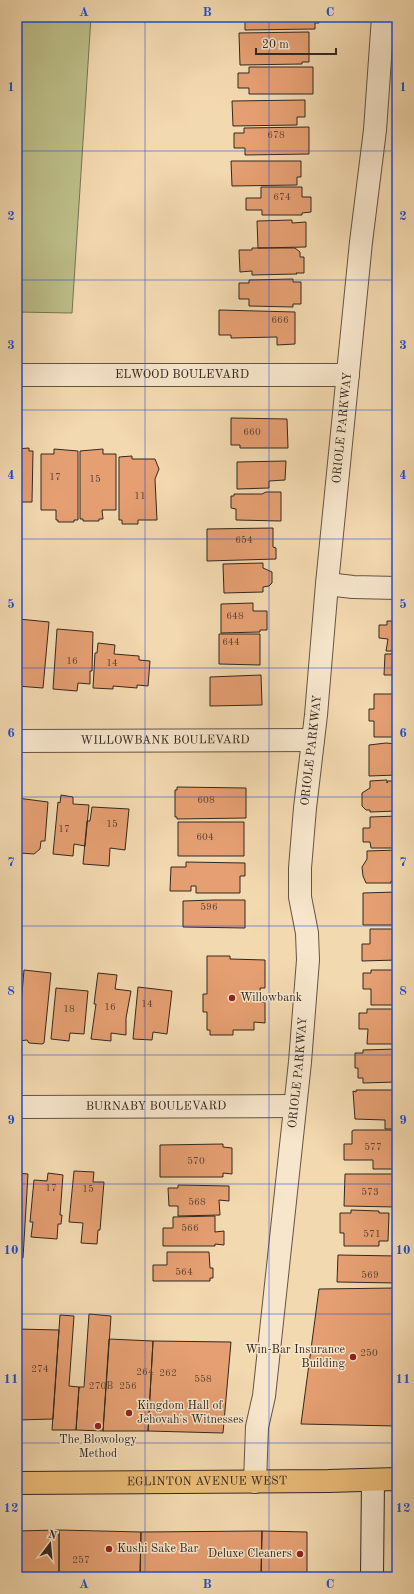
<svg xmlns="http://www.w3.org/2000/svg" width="414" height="1594" viewBox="0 0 414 1594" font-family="'Old Standard TT',serif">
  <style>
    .green { fill: #bdbf8a; stroke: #787454 }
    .building { fill: #e59f72; stroke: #33281f }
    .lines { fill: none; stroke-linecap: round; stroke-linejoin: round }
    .street-casing { stroke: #635443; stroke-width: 24 }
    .secondary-casing { stroke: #33281f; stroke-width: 24 }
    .primary-casing { stroke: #33281f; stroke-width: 24 }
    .street { stroke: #f7e6cc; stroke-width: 22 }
    .secondary { stroke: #f7e6cc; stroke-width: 22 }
    .primary { stroke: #eabc78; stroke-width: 22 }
    .grid { fill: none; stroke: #1d4ed8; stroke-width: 1; stroke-opacity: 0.55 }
    .poi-dot { fill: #8f2418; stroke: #f7e6cc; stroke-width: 1.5 }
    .labels { text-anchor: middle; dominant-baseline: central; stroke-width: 3; stroke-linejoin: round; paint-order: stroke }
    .number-label { font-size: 10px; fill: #604634 }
    .street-label { font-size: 12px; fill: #33281f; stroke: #f7e6cc }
    .poi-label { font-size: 12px; fill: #33281f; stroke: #f7e6cc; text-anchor: start }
    .neatline { fill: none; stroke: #1d4ed8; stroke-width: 1.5 }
    .grid-label { font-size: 13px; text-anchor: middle; font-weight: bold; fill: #1d4ed8 }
  </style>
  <rect width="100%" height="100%" fill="#f3d9b0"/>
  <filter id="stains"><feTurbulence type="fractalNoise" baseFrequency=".005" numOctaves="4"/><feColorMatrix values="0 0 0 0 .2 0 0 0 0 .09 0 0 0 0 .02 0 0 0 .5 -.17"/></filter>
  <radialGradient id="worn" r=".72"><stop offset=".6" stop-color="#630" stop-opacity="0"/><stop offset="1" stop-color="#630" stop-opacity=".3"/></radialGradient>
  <path class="green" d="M17,17H91L72,313L17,312Z"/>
  <path class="building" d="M245,17H319V23H315V29L245,30Z
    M309,32V62H302V64L240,65L239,33Z
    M249,67H313V94H249V88H238V73H249Z
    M305,100V117H297V125L233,126L232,101Z
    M309,127V154L245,155V148H234V133H244V128Z
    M231,161H301V177H297V185L232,186Z
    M261,187H302V197H311V212L302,213V215H262V210H246V198H261Z
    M292,220V223L306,222V247L258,248L257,221Z
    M252,248H295L300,252V257H304V273H296L297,274L252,275V271L240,272L239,250H252Z
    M293,279V282H301V304H293V307L249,306V299H239V283H249V280Z
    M219,310L295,312V344L277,345V337L231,338V335H219Z
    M231,418L287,419L288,448H240V445H231Z
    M29,448V451H33L32,502H17V449Z
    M54,449L78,451V520H74V522H58V520H56V510H41V454H54Z
    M103,449V454H116V510H102L103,519H99V521H83V519H80V451Z
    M132,456V459H155L159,469L155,479L157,520H138V524H122V520H119V457Z
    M286,461L285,480L269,481V488L237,489V462Z
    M266,492H281V521L236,520V509L231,508V496H234V494H262Z
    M273,528V547L276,548V559L207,561V529Z
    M263,563V568L272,572V583L269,586L263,587V592L224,593L223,564Z
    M253,603V611H267V630H260V632L221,633V604Z
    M19,619L49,622L43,688L17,686V639Z
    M387,621H397V651H386L388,639L379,638V625H387Z
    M57,629L93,632L92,671H90V684L78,683L77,691L53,689Z
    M219,634H260V665L219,664Z
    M98,643L115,645L114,654L139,656V660L150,661L148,686L137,685V688L113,686V689L93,688L95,653H97Z
    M385,654H397V683H395V675H384Z
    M261,675L262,705L210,706V677Z
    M374,694H397V737H374V721H369V709H374Z
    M386,743L397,744V775L369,776V745Z
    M387,780V783L388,781H397V811L370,812V810H366L362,806V793L370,788V781Z
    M177,787L246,788V818L177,819V817H175V790H177Z
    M61,795L73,797V804L89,805L85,846L74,844L73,856L53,854L58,802L60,803Z
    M17,798L48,802L45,841H41L40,849L34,854L20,853L17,849Z
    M92,807L129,809L125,850L110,848L109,866L83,864L87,821H90Z
    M397,816V848H371L370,842H363V828H370V817Z
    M178,822H244V856H178Z
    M397,850V881H391V883H366L363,876L362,867L367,859V851Z
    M186,862L245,863V876H240V893H196V886H191V891H170L171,867H186Z
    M397,892V925H363V893Z
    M214,900H245V928L183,927V901Z
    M370,929H397V960L362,961V944H370Z
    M207,956H230V959L265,960V988H260L261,1002H265V1023L254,1022V1030H233V1035H210V1030H207V1012H203V994H207Z
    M24,970L51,973L44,1043L42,1044L29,1043L27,1040L19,1041L18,1039Z
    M371,970H397V1005H371V989H363V973H371Z
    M17,972L22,973L17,1022Z
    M98,973L117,975L115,989L131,991L126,1018V1035L111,1033V1041L91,1039L96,1004H94Z
    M138,987L172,991L167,1034L153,1032L152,1040L133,1039Z
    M56,988L88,991L84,1034L70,1033L69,1041L51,1039Z
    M367,1009H397V1044H367L368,1029H359V1013H367Z
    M397,1049V1082L363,1083V1078H358V1068H355V1053H363V1050Z
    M356,1090H397V1129H385V1120L355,1119L353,1091L356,1092Z
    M354,1130H397V1169H373V1160H344V1144H352V1131Z
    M223,1144V1147L232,1148V1174L223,1173V1177H160V1145Z
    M74,1171L94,1172L93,1182H104L100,1230H98L97,1244L81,1243L83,1223L69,1222Z
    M17,1173L28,1174L23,1258H17Z
    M48,1173L63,1175L60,1215H62L61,1224H58L57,1239L31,1237L33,1222H30L34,1180L47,1181Z
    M345,1174H397V1207L344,1206Z
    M178,1185L229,1186V1201L219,1200L220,1215L178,1216V1206H169L168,1188H178Z
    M351,1210L379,1211V1213H389L388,1241H379V1246H344V1233H340V1213H351Z
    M215,1216V1232L224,1231V1245L215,1244V1246H163V1228H173V1217Z
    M167,1252H209L210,1268H213V1278H210V1281H153V1265H167Z
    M338,1255L397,1256V1283L337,1282Z
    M397,1288V1426L301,1424L319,1289Z
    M89,1314L111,1316L103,1431L76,1430L79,1387H84Z
    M60,1315L74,1316L69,1386L79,1387L76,1430H52Z
    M17,1329L59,1330L53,1419L17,1420Z
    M109,1339L153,1341L148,1431H103Z
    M153,1341L231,1342L223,1433L148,1431Z
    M59,1530V1577H17V1531Z
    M59,1530L141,1532L140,1577H59Z
    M262,1531L307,1532V1577H261Z
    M262,1531L261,1577H140L141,1532Z"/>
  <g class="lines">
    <defs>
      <g id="street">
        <path id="s1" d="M17,375H348"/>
        <path d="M327,584L353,587L397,588"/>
        <path id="s2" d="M17,741L313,740"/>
        <path id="s3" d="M17,1107L294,1106"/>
        <path id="s4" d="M255,1482L257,1427L264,1396L300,1062L308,960L307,933L300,897V868L305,808L316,715L327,584L361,242L375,130L383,17"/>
      </g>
      <path id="secondary" d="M372,1577L373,1480"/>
      <g id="primary">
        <path id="s5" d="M17,1483L328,1481L397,1479"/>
      </g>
    </defs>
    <use href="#street" class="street-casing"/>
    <use href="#secondary" class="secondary-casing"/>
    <use href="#primary" class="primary-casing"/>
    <use href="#street" class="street"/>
    <use href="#secondary" class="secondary"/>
    <use href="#primary" class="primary"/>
  </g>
  <path class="grid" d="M145,17V1577M269,17V1577M17,151H397M17,280H397M17,410H397M17,539H397M17,668H397M17,797H397M17,926H397M17,1055H397M17,1184H397M17,1314H397M17,1443H397"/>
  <g class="poi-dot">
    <circle cx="232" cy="998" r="4"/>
    <circle cx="353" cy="1357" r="4"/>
    <circle cx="129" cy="1413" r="4"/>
    <circle cx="98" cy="1426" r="4"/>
    <circle cx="109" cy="1549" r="4"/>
    <circle cx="300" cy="1554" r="4"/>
  </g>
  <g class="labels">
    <g class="number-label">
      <text x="276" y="135">678</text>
      <text x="282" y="197">674</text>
      <text x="280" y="320">666</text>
      <text x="252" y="432">660</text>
      <text x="55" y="477">17</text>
      <text x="95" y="479">15</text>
      <text x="140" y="496">11</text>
      <text x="244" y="540">654</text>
      <text x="235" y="616">648</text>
      <text x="231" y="642">644</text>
      <text x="72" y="661">16</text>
      <text x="112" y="663">14</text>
      <text x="206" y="800">608</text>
      <text x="112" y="824">15</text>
      <text x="64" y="829">17</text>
      <text x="205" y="837">604</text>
      <text x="209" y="907">596</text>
      <text x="147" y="1004">14</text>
      <text x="110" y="1007">16</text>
      <text x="69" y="1009">18</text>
      <text x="373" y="1147">577</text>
      <text x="196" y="1161">570</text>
      <text x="51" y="1188">17</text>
      <text x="88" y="1189">15</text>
      <text x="370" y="1192">573</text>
      <text x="197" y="1202">568</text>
      <text x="190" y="1228">566</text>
      <text x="372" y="1234">571</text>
      <text x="184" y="1272">564</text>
      <text x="370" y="1275">569</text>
      <text x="369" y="1353">250</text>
      <text x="40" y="1369">274</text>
      <text x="145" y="1372">264</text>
      <text x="168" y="1373">262</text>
      <text x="203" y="1379">558</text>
      <text x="101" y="1386">270B</text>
      <text x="128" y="1386">256</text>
      <text x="81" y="1560">257</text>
    </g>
    <g class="street-label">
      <text stroke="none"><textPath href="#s1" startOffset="165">ELWOOD BOULEVARD</textPath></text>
      <text stroke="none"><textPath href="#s4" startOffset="1060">ORIOLE PARKWAY</textPath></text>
      <text stroke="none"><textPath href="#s2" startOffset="148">WILLOWBANK BOULEVARD</textPath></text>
      <text stroke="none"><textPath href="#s4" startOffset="736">ORIOLE PARKWAY</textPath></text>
      <text stroke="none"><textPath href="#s4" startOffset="412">ORIOLE PARKWAY</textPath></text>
      <text stroke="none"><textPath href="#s3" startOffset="139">BURNABY BOULEVARD</textPath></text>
      <text stroke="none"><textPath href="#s5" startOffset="190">EGLINTON AVENUE WEST</textPath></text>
    </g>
    <g class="poi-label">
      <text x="240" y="998">Willowbank</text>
      <text x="345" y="1350" text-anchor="end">Win-Bar Insurance<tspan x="345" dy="14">Building</tspan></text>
      <text x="137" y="1406">Kingdom Hall of<tspan x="137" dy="14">Jehovah's Witnesses</tspan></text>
      <text x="98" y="1440" text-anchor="middle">The Blowology<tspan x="98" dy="14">Method</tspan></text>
      <text x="117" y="1549">Kushi Sake Bar</text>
      <text x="292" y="1554" text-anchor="end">Deluxe Cleaners</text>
    </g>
  </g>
  <rect width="414" height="1594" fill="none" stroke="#f3d9b0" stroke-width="44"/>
  <g transform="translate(50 1544) rotate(16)" stroke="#f7e6cc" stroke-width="3" paint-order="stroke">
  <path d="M0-3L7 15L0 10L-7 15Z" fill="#33281f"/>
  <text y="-6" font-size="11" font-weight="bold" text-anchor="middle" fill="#33281f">N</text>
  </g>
  <path d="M256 48v6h80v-6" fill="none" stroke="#33281f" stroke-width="2"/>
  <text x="262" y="48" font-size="12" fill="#33281f" stroke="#f7e6cc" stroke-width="3" paint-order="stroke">20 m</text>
  <rect x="22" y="22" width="370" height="1550" class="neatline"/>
  <g class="grid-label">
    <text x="84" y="16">A</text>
    <text x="207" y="16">B</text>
    <text x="330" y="16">C</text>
    <text x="11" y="91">1</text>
    <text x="403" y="91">1</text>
    <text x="11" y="220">2</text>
    <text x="403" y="220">2</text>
    <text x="11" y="349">3</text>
    <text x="403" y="349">3</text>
    <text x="11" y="479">4</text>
    <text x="403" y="479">4</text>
    <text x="11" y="608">5</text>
    <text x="403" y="608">5</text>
    <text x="11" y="737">6</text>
    <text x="403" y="737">6</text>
    <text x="11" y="866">7</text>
    <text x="403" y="866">7</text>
    <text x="11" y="995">8</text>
    <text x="403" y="995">8</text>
    <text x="11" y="1124">9</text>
    <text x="403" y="1124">9</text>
    <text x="11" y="1254">10</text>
    <text x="403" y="1254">10</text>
    <text x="11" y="1383">11</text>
    <text x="403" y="1383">11</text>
    <text x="11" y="1512">12</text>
    <text x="403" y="1512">12</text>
    <text x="84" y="1588">A</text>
    <text x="207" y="1588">B</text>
    <text x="330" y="1588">C</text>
  </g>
  <rect width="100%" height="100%" filter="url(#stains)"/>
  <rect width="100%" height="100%" fill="url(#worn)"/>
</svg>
